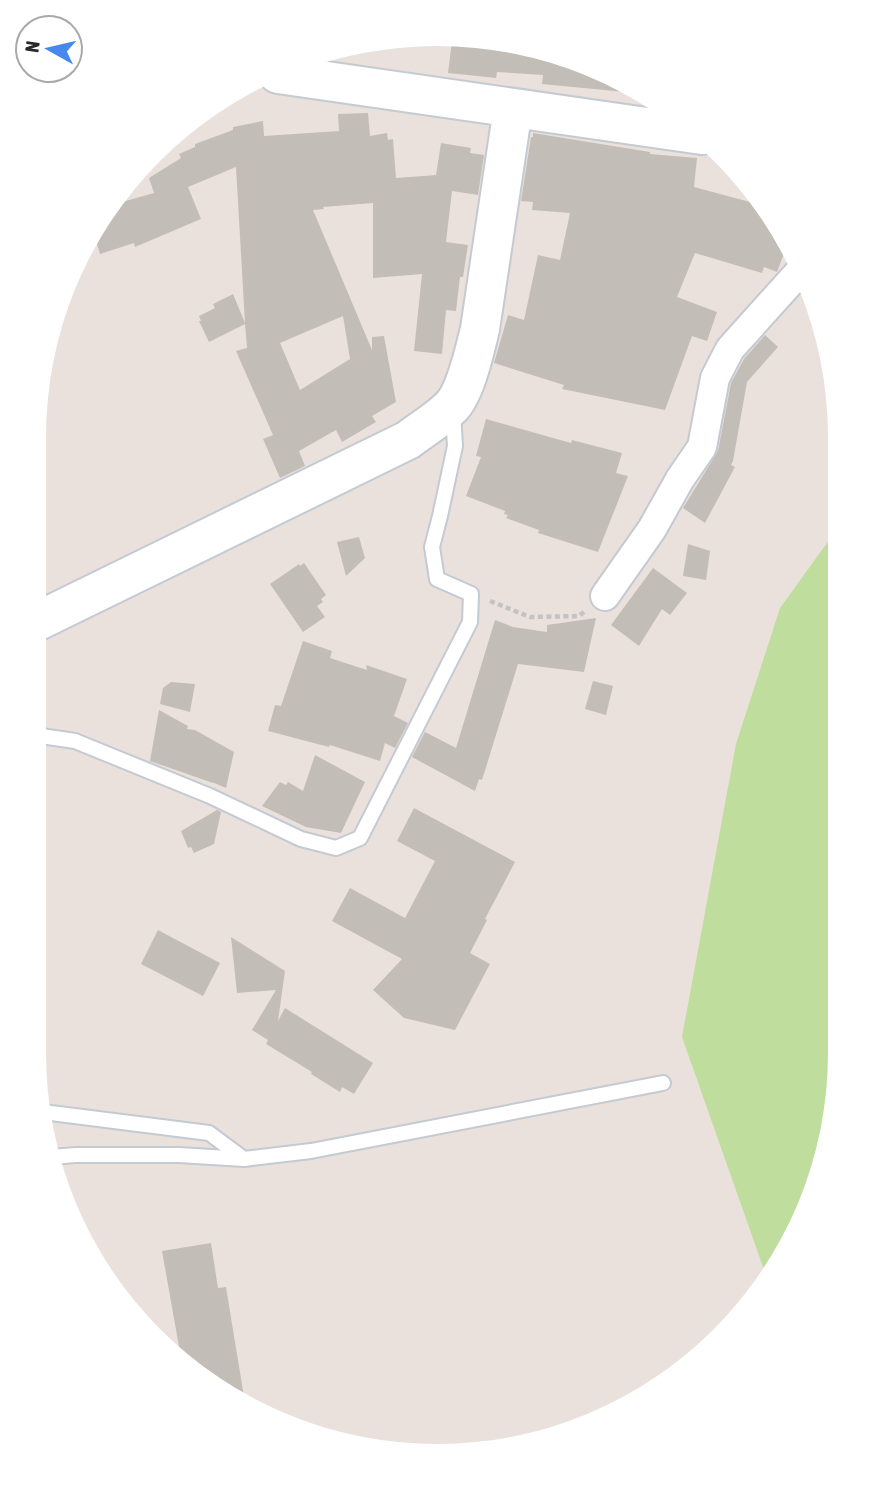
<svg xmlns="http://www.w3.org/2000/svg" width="874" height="1489" viewBox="0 0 874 1489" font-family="'Asap Condensed',sans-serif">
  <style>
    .green { fill: #bfdd9c }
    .building { fill: #c3bdb8; fill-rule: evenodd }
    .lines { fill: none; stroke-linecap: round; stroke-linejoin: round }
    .lane-casing { stroke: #c4cad2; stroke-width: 18 }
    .street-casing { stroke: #c4cad2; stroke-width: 32 }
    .secondary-casing { stroke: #c4cad2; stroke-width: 42 }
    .path { stroke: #c3c3c3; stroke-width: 4.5; stroke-dasharray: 5 3.5; stroke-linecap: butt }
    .lane { stroke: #fff; stroke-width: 14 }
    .street { stroke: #fff; stroke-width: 28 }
    .secondary { stroke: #fff; stroke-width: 38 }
  </style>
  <rect width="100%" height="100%" fill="#eae1dc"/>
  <path class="green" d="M840,525V1079L819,1182L773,1276L768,1281L682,1037L736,744L780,608Z
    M34,744L46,799L34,838Z"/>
  <path class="building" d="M452,41H515L626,87L625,92L542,84L543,75L497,72L496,78L448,73Z
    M368,113L370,136L387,133L388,140L393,139L396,178L436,175L441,143L471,148L470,153L484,155L478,195L452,191L446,242L468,245L463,277H460L456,311L446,310L442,354L414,351L422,274L373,278V203L323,207L324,209L313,210L372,350V337L384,336L396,402L372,416L376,422L342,442L336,430L299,451L305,466L280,478L263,439L273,435L236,351L247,348L245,324L209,342L199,321H201L199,316L215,308L213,304L233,294L245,323L236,167L188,187L201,219L135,247L134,243L100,254L93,230L107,224L103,211L108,206L154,193L149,178L181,158L179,154L195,147V144L233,130V127L263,121L264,136L339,131L338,114ZM343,316L350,359L300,390L280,343Z
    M533,133L650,152V154L697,158L694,187L765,206L786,235L789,240L777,272L764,267L762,273L695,253L677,297L717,312L707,341L692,336L665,410L562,389L564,385L494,363L508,315L524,320L538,255L560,260L570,213L532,210L533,202L521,201L531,137H533Z
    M765,335L778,347L747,382L733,461L731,465L735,467L705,523L683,508L718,451L731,383L744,359Z
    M486,419L571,443L572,440L622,453L616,473L628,476L598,552L538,533L539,530L506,518L508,515L504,514L505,511L466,496L481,457L476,456Z
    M359,537L365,558L346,576L337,542Z
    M688,544L710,551L706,580L683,576Z
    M304,563L326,595L321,599L323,602L317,606L325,617L303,632L270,584L299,564L300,566Z
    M653,568L687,593L670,615L662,609L639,646L611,625Z
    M596,618L584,672L518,664L482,780L479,779L475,791L412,757L425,732L456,748L495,620L513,627L547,632V625Z
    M303,641L332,651L330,658L367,670L366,665L407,679L394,716L408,723L395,748L385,743L380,761L330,745L329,747L268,731L275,705L281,706Z
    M593,681L613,686L606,715L585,709Z
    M171,682L195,684L190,712L160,704L163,688Z
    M159,710L188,726L187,729L195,730L234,752L226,788L212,782L213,783L150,761Z
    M315,755L365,782L341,833L306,827L262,806L280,782L286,785L288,782L303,791Z
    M414,808L515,862L485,919L487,920L470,953L490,964L455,1030L404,1018L373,990L402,959L332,921L350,888L405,918L435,861L397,841Z
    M217,810L221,812L214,844L194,853L191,847L188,848L181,831Z
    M158,930L220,963L203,996L141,964Z
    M231,937L285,971L278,1021L285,1008L373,1063L354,1094L342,1087L340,1092L311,1074L312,1072L266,1044L268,1040L252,1030L276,990L237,993Z
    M211,1243L218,1288L226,1287L245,1403L212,1387L181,1358L162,1251Z"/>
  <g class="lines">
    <defs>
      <path id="lane" d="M34,745L41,736L75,741L210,796L301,839L336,848L360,838L470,622L471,594L437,579L432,547L440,516L455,446L453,413
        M43,1112L209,1133L244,1159
        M51,1157L76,1155H179L244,1159L311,1151L663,1083"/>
      <path id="street" d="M605,596L652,529L680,479L702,447L715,378L730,349L802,269"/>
      <path id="secondary" d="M278,74L702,135
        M34,623L408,440C421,430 441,418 452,406C466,391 475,349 480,329L513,108"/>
    </defs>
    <use href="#lane" class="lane-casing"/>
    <use href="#street" class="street-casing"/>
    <use href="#secondary" class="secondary-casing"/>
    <path class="path" d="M490,601L530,617L579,616L585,611"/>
    <use href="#lane" class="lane"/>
    <use href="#street" class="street"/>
    <use href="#secondary" class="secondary"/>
  </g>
  <path d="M0 0H874V1489H0ZM437 46H437A391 391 0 0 1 828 437V1053A391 391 0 0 1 437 1444H437A391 391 0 0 1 46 1053V437A391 391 0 0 1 437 46Z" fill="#fff" fill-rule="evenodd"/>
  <g transform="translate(49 49) rotate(278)"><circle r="33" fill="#ffffff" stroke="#a9a9a9" stroke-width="2"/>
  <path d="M0-5L12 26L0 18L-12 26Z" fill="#4887ec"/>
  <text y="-10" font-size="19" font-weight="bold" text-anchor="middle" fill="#292929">N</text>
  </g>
</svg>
